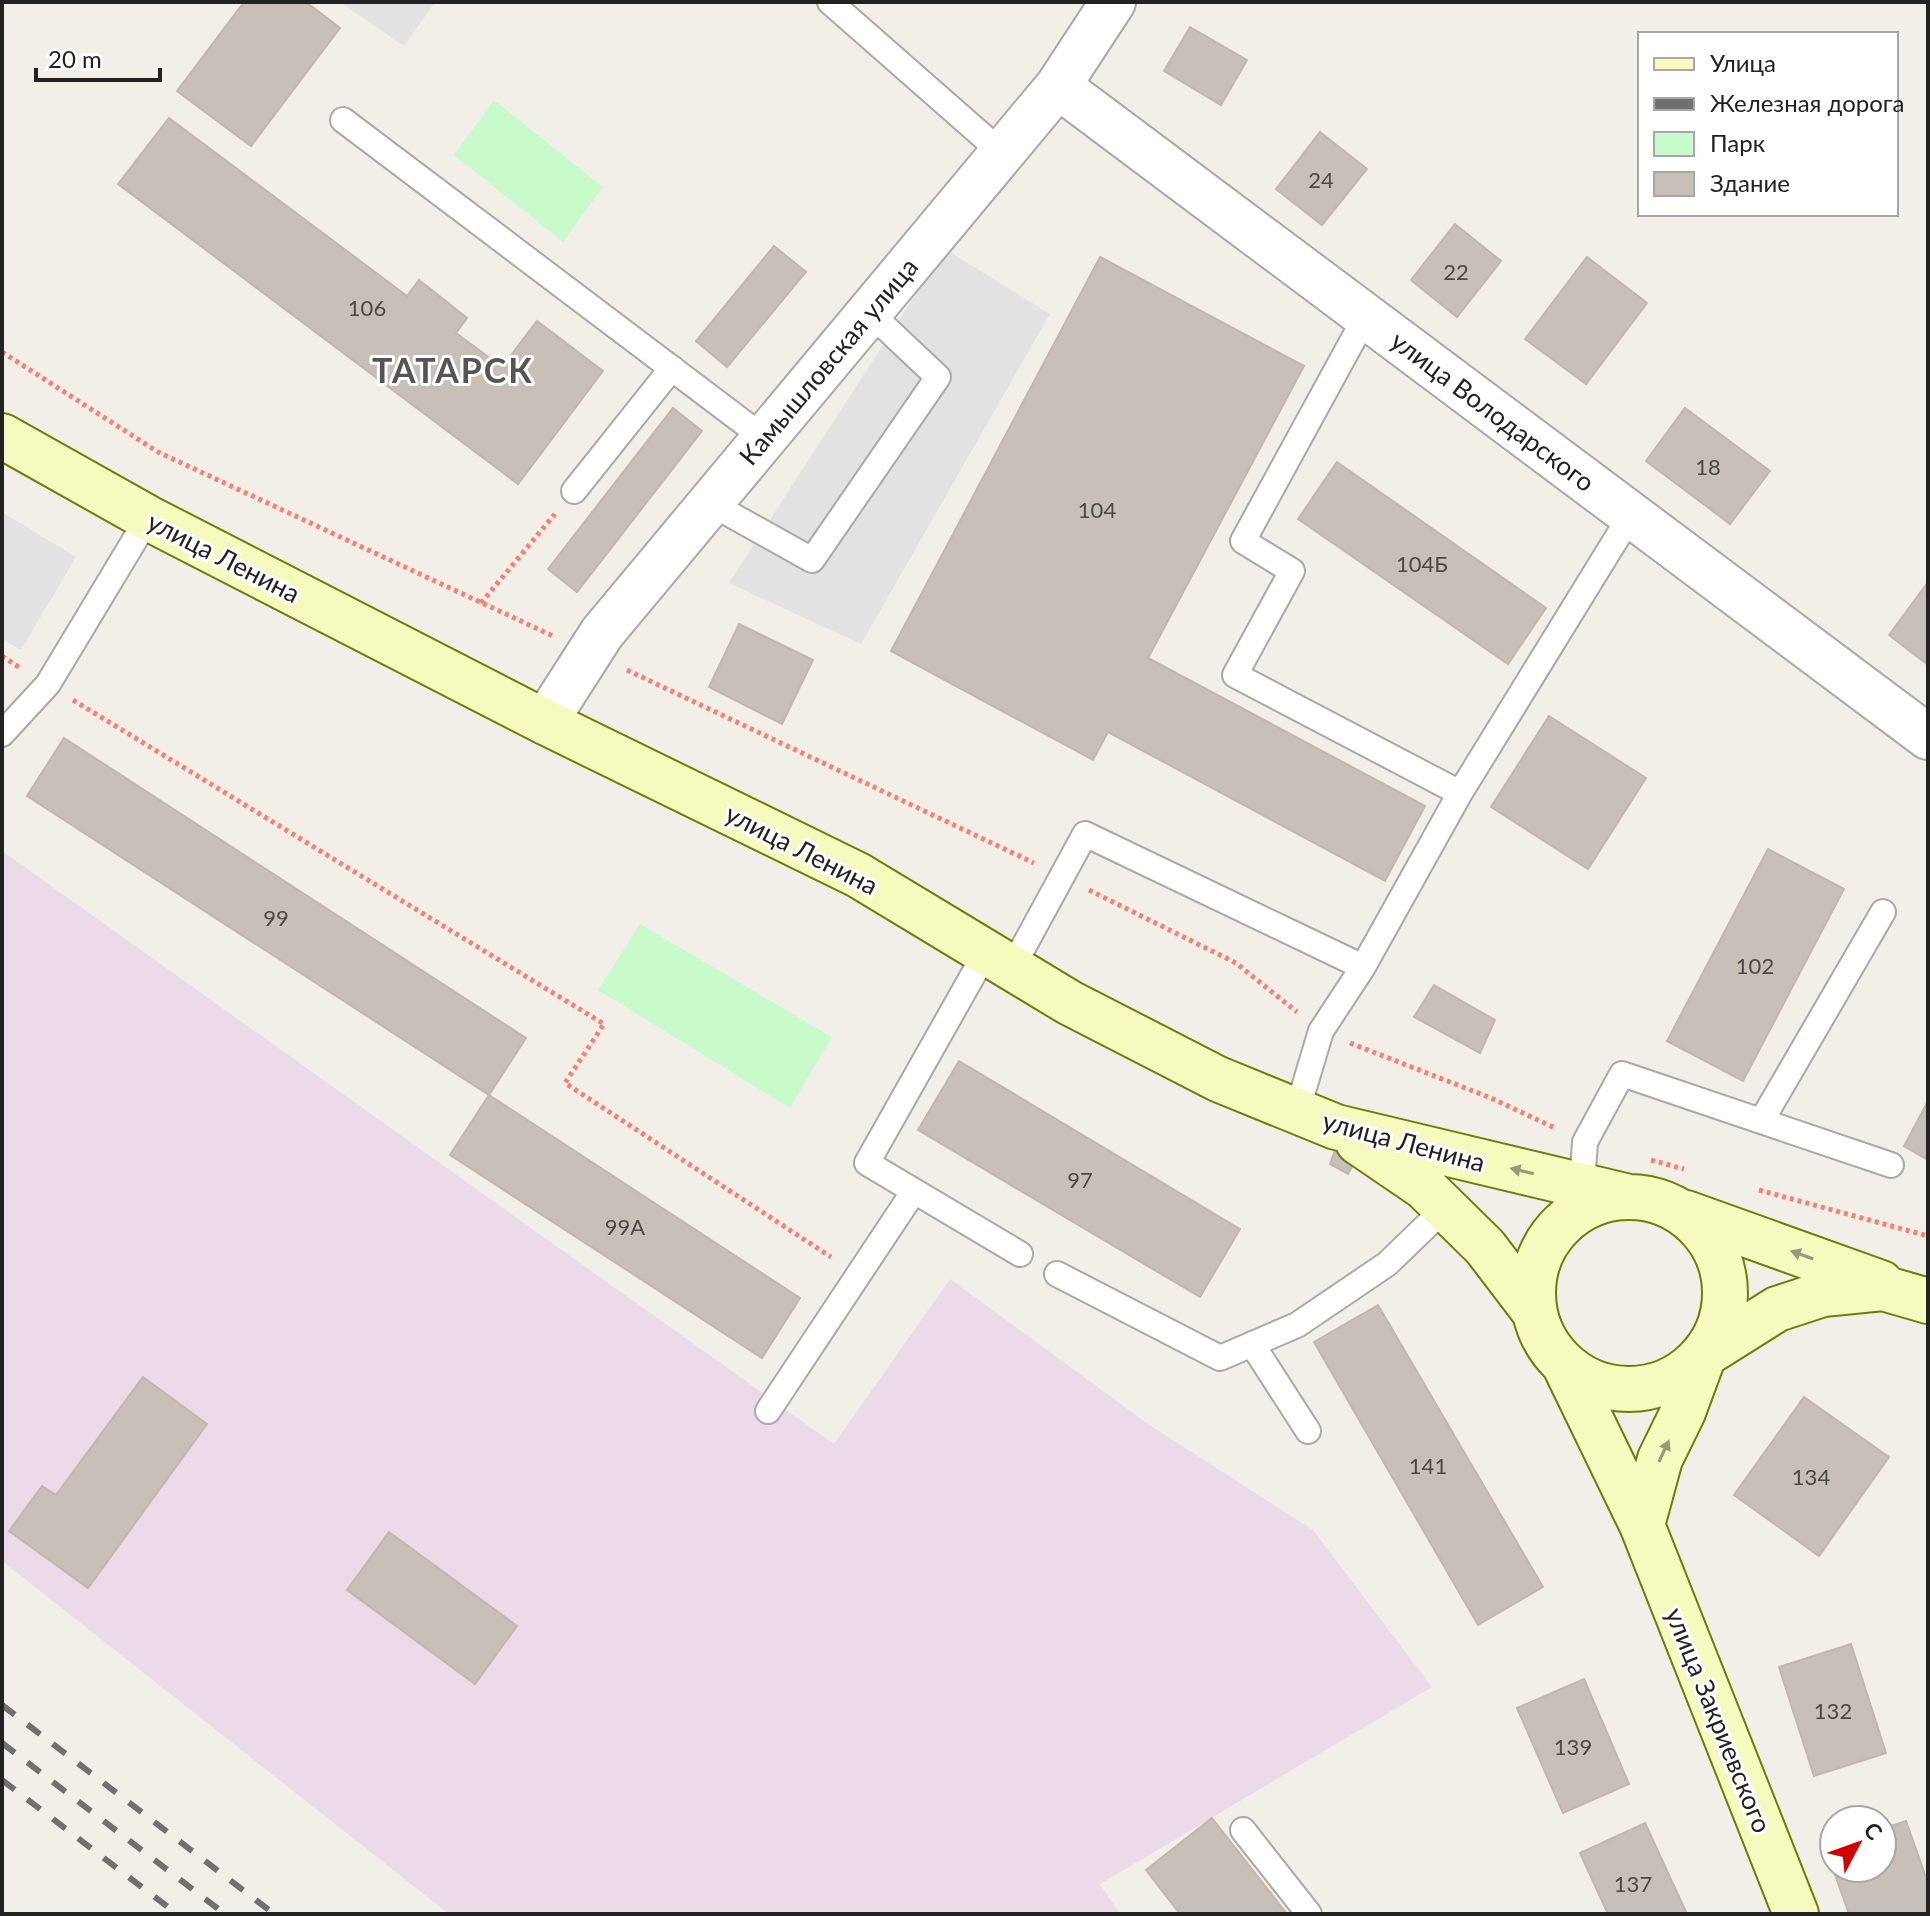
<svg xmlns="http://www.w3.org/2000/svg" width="1930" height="1916" viewBox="0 0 1930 1916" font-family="Lato,sans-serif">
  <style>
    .industrial { fill: #ebdbe8 }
    .park { fill: #c8facc }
    .parking { fill: #e2e2e2 }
    .building { fill: #c7bfb8; stroke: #c4b6ab; stroke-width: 2 }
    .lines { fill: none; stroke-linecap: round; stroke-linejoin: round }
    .service-casing { stroke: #a9a9a9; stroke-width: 28 }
    .minor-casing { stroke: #a9a9a9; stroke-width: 48 }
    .secondary-casing { stroke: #707d05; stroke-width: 48 }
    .path { stroke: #fa8072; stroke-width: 5; stroke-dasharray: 4 4; stroke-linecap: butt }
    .service { stroke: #fff; stroke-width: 24 }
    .minor { stroke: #fff; stroke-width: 44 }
    .secondary { stroke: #f7fabf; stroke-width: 44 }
    .rail { stroke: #707070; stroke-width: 6; stroke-dasharray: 16 16; stroke-linecap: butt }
    .oneway { fill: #979978 }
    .labels { text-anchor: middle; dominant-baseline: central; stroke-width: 6; stroke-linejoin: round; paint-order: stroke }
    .number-label { font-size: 22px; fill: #4b4948 }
    .street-label { font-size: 26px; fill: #222; stroke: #fff }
    .district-label { font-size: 34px; font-weight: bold; letter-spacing: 2px; fill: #555; stroke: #fff }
  </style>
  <rect width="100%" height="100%" fill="#f2efe9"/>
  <path class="industrial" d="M2,851L834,1444L950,1279L1148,1424L1313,1530L1432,1687L1100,1884L1120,1914H449L2,1561Z"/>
  <path class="park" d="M494,100L603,187L563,242L454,155Z
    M640,924L832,1037L790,1108L598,990Z"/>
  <path class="parking" d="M340,2H435L404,46Z
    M945,249L1050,314L861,644L729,583Z
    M2,512L76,557L21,650L2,639Z"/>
  <path class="building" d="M244,2H306L340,28L251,146L177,91Z
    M1190,27L1247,60L1221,105L1164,71Z
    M169,118L407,296L419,280L467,318L456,333L502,367L537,321L603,371L518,484L118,184Z
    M1320,132L1367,169L1322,225L1276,189Z
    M1455,224L1501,261L1457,317L1411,280Z
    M774,246L806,272L727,367L696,341Z
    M1100,257L1304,366L1148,658L1425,806L1385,881L1108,732L1093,760L891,651Z
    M1587,257L1647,303L1586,384L1525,339Z
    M673,408L702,431L577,592L548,569Z
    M1685,408L1770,471L1730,524L1646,461Z
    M1337,462L1546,608L1508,664L1298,519Z
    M1928,582V665L1889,635Z
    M739,624L813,660L782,724L709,687Z
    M1549,716L1646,778L1588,869L1491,807Z
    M64,738L526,1038L489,1095L27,796Z
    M1768,849L1844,889L1743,1081L1667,1041Z
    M1434,985L1495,1020L1480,1053L1414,1017Z
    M959,1061L1240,1229L1200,1297L918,1130Z
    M489,1095L800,1298L762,1358L450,1155Z
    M1928,1101V1160L1904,1146Z
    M1336,1148L1356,1159L1348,1174L1330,1164Z
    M1378,1305L1543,1587L1478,1625L1314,1342Z
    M143,1377L207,1424L88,1588L9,1531L42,1486L56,1495Z
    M1804,1397L1889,1457L1819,1556L1734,1495Z
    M389,1532L517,1626L475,1684L347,1590Z
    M1851,1644L1886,1753L1814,1776L1779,1667Z
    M1584,1679L1629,1784L1563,1813L1517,1708Z
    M1212,1818L1287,1914H1180L1146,1870Z
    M1906,1821L1928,1883V1914H1849L1826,1849L1834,1846V1868H1882V1829Z
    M1645,1823L1687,1914H1608L1580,1853Z"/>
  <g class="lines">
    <defs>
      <path id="service" d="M830,2L1002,153
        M343,120L764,438
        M574,491L672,368
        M710,503L812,560L938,377L869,312
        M2,734L48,684L148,518
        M1460,793L1631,515
        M986,952L867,1163L1020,1254
        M1363,967L1460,793L1235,675L1292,571L1243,541L1366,316
        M1012,968L1085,834L1363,967L1321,1031L1297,1111
        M1762,1120L1883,912
        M1582,1185L1585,1142L1622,1074L1891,1165
        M1057,1274L1220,1358L1297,1325L1387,1264L1445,1208
        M1252,1344L1308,1431
        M768,1411L914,1191
        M1243,1830L1309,1914"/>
      <path id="minor" d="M1058,86L1928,737
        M545,722L602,633L1058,86L1113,2"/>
      <path id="secondary" d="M2,436L148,518L545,722L858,875L1070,1003L1218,1079L1336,1127L1625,1196
        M1358,1142L1424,1187L1485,1247L1533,1310
        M1533 1293a96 96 0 1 1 192 0a96 96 0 1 1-192 0Z
        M1686,1213L1881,1283
        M1565,1366L1642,1525L1796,1914
        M1642,1525L1660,1459L1683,1412L1704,1355L1777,1309L1823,1294L1883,1288L1928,1301"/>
    </defs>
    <use href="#service" class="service-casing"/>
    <use href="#minor" class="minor-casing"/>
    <use href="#secondary" class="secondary-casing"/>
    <path class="path" d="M2,352L158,452L553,636
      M481,603L555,514
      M2,656L20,668
      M627,670L1034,863
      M73,700L604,1024L565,1083L831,1257
      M1089,890L1236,963L1297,1012
      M1350,1043L1491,1098L1555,1128
      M1651,1160L1684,1169
      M1759,1190L1928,1236"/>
    <use href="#service" class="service"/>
    <use href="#minor" class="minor"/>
    <use href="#secondary" class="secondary"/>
    <path class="rail" d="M2,1705L274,1914
      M2,1743L225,1914
      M2,1780L177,1914"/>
  </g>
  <defs><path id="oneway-solid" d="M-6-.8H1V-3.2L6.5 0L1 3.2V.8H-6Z" transform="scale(2)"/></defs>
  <g class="oneway">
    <use href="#oneway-solid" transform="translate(1522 1171) rotate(-167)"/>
    <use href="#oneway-solid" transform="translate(1802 1255) rotate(-160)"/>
    <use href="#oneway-solid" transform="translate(1664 1451) rotate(-65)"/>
  </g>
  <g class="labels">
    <g class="number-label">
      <text x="1321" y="179">24</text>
      <text x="1456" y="271">22</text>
      <text x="367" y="307">106</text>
      <text x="1708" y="466">18</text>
      <text x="1097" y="509">104</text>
      <text x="1422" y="563">104Б</text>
      <text x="276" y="917">99</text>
      <text x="1755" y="965">102</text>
      <text x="1080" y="1179">97</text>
      <text x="625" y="1226">99А</text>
      <text x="1428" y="1465">141</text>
      <text x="1811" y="1476">134</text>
      <text x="1833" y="1710">132</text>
      <text x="1573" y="1746">139</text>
      <text x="1633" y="1883">137</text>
    </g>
    <g class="street-label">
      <text transform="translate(828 361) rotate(-50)">Камышловская улица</text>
      <text transform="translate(1493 411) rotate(37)">улица Володарского</text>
      <text transform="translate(224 557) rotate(27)">улица Ленина</text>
      <text transform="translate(802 849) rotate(27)">улица Ленина</text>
      <text transform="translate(1404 1141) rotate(15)">улица Ленина</text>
      <text transform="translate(1719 1720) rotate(68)">улица Закриевского</text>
    </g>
    <g class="district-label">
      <text x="453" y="369">ТАТАРСК</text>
    </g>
  </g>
  <rect width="1930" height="1916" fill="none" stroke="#222222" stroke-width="8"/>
  <rect x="1638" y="32" width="260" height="184" fill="#ffffff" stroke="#a7a7a7" stroke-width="2"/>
  <rect x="1654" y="58" width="40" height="12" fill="#f7fabf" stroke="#a7a7a7" stroke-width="2"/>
  <text x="1710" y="72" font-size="24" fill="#222222">Улица</text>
  <rect x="1654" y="98" width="40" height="12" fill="#707070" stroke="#a7a7a7" stroke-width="2"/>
  <text x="1710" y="112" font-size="24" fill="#222222">Железная дорога</text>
  <rect x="1654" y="132" width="40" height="24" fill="#c8facc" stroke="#a7a7a7" stroke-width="2"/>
  <text x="1710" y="152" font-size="24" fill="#222222">Парк</text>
  <rect x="1654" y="172" width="40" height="24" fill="#c7bfb8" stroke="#a7a7a7" stroke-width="2"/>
  <text x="1710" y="192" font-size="24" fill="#222222">Здание</text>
  <g transform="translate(1858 1844) rotate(49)"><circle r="38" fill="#ffffff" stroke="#a7a7a7" stroke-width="2"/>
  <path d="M0-6L14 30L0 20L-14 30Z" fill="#d40000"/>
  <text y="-12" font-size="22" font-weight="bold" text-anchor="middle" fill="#222222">С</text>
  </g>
  <path d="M36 68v12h124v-12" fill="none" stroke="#222222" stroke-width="4"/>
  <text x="48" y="68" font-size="24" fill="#222222" stroke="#ffffff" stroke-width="6" paint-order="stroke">20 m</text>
</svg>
